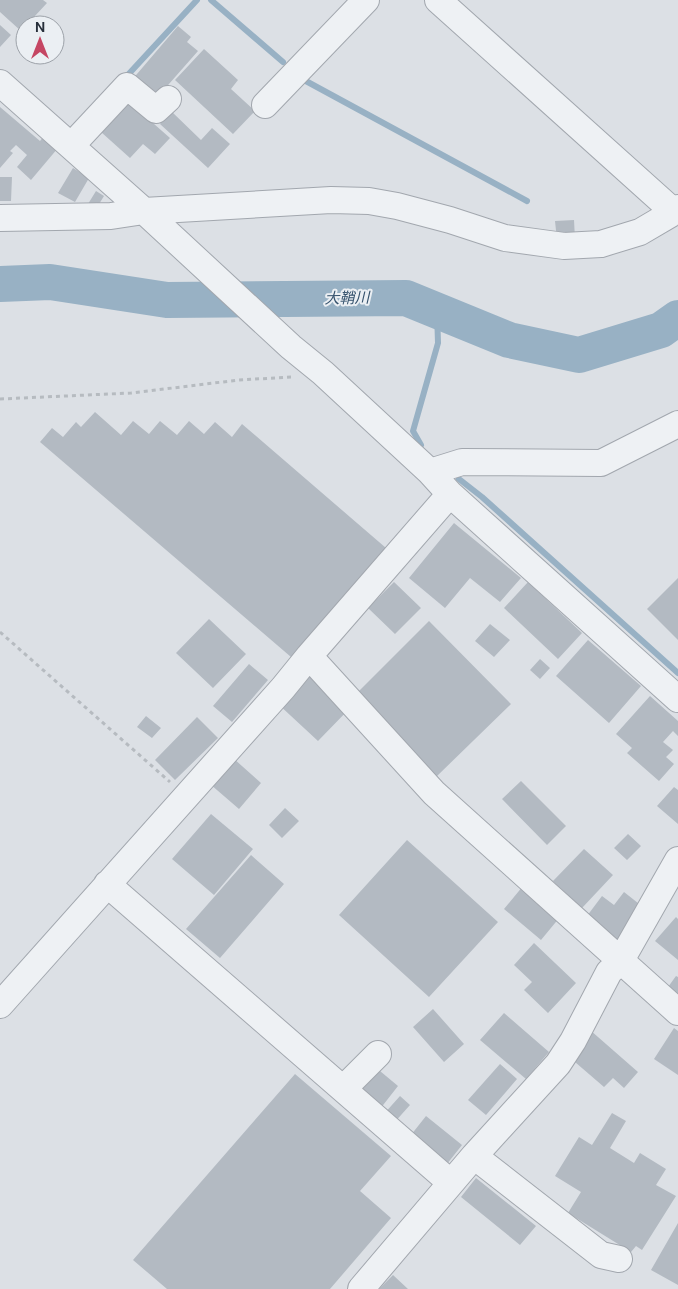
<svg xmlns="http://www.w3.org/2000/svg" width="678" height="1289" viewBox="0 0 678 1289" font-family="'DM Sans','Noto Sans JP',sans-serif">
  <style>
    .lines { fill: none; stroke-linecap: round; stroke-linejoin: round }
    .stream { stroke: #98b1c4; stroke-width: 6 }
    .river { stroke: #98b1c4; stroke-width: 36 }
    .building { fill: #b3bac2 }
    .minor-casing { stroke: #a2a7ae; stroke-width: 28 }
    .path { stroke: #b6bbc0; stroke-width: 3; stroke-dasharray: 4 4; stroke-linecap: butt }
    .minor { stroke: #eef1f4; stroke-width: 26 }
    .labels { text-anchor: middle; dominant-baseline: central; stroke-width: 4; stroke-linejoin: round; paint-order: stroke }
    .water-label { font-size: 15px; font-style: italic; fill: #34516c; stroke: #ebeff3 }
  </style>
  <rect width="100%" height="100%" fill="#dce0e5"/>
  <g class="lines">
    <path class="stream" d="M211,0L283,62
      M125,78L197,0
      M304,80L527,201
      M421,445L413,431L438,343L437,311
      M459,479L482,497L678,673"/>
    <path class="river" d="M0,284L50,282L167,300L406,298L509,340L579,355L661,330L678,318"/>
  </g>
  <path class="building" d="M0,0H43L47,3L21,31L0,12Z
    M0,25L11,35L0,47Z
    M178,26L191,37L187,42L198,51L154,101L131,81Z
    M204,49L238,80L231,89L255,111L233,134L175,80Z
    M129,102L170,138L155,154L143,144L130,158L101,132Z
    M0,107L40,141L44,136L58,148L31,180L17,167L27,155L16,145L10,151L13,153L0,168Z
    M171,111L201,140L212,128L230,144L208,168L160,124Z
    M73,168L89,178L75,202L58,193Z
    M0,177H12L11,201H0Z
    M96,191L104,196L96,209L88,204Z
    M574,220L575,239L557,240L555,221Z
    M95,412L121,435L133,421L149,434L160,421L177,435L189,421L204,434L215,422L232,437L242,424L386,548L291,657L40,442L52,428L63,437L76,422L81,427Z
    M454,523L521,578L500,602L470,578L445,608L409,578Z
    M678,578V640L647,609Z
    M394,582L421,608L395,634L368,608Z
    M528,582L582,633L558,659L504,608Z
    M209,619L246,654L213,688L176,653Z
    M429,621L511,704L436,777L355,695Z
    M490,624L510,640L494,657L475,641Z
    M588,640L641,686L609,723L556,676Z
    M540,659L550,668L540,679L530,670Z
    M249,664L268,680L232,722L213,706Z
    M311,667L352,706L318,741L277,703Z
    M650,696L678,721V736L673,731L663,742L673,750L666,757L674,764L659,781L627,753L632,748L616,734Z
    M146,716L161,728L152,738L137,727Z
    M197,717L218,738L175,780L155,760Z
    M233,758L261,783L239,809L210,784Z
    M521,781L566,826L547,845L502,799Z
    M674,787L678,790V824L657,806Z
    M285,808L299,821L282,838L269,825Z
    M211,814L253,849L214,895L172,859Z
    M628,834L641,846L627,860L614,848Z
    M407,840L498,922L429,997L339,915Z
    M584,849L613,875L582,908L553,881Z
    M251,855L284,884L220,958L186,929Z
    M523,886L560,917L541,940L504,909Z
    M624,892L643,907L618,940L587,916L602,896L614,905Z
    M676,917L678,919V960L655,941Z
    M534,943L576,983L548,1013L524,990L532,982L514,965Z
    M676,976L678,977V1006L663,994Z
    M433,1009L464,1044L444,1062L413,1027Z
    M504,1013L549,1052L526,1079L480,1040Z
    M674,1028L678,1031V1075L654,1059Z
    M590,1030L638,1072L624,1088L613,1078L604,1087L568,1056Z
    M500,1064L517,1079L486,1115L468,1100Z
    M374,1066L398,1086L380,1109L355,1089Z
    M295,1074L391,1156L360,1191L391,1218L330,1289H167L133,1260Z
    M400,1096L410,1105L393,1124L383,1115Z
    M612,1113L626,1121L610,1148L634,1163L640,1153L666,1169L656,1185L676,1196L642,1250L636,1246L631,1252L568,1213L581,1192L555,1176L579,1137L592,1145Z
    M426,1116L462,1145L443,1169L407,1140Z
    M476,1178L536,1226L520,1245L461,1197Z
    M678,1223V1285L651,1270Z
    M393,1275L408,1289H379Z"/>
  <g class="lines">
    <defs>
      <path id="minor" d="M438,0L674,212L678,208
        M0,83L144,211L291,347L323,373L430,472L450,494L678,699
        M265,105L366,0
        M71,146L127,86L156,110L168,99
        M0,218L111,216L144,211L331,200L369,201L397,206L450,220L505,238L564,246L601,244L640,232L674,212
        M430,472L462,462L601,463L678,424
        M309,656L434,793L678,1012
        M107,884L451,1183
        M0,1005L283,688L309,656L450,494
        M343,1089L378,1054
        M474,1156L558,1064L573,1041L609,972L620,962L678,860
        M361,1289L474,1156L601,1255L619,1259"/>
    </defs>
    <use href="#minor" class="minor-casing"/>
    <path class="path" d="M0,399L131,393L239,380L292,377
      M0,632L170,782"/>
    <use href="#minor" class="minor"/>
  </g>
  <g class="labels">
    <g class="water-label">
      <text transform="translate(347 298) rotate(-1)">大鞘川</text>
    </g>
  </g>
  <g transform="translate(40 40)"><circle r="24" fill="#ebeff3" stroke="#9da2a9"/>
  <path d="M0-4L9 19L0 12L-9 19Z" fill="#c54663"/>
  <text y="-8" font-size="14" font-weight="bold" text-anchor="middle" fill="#272f3a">N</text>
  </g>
</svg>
